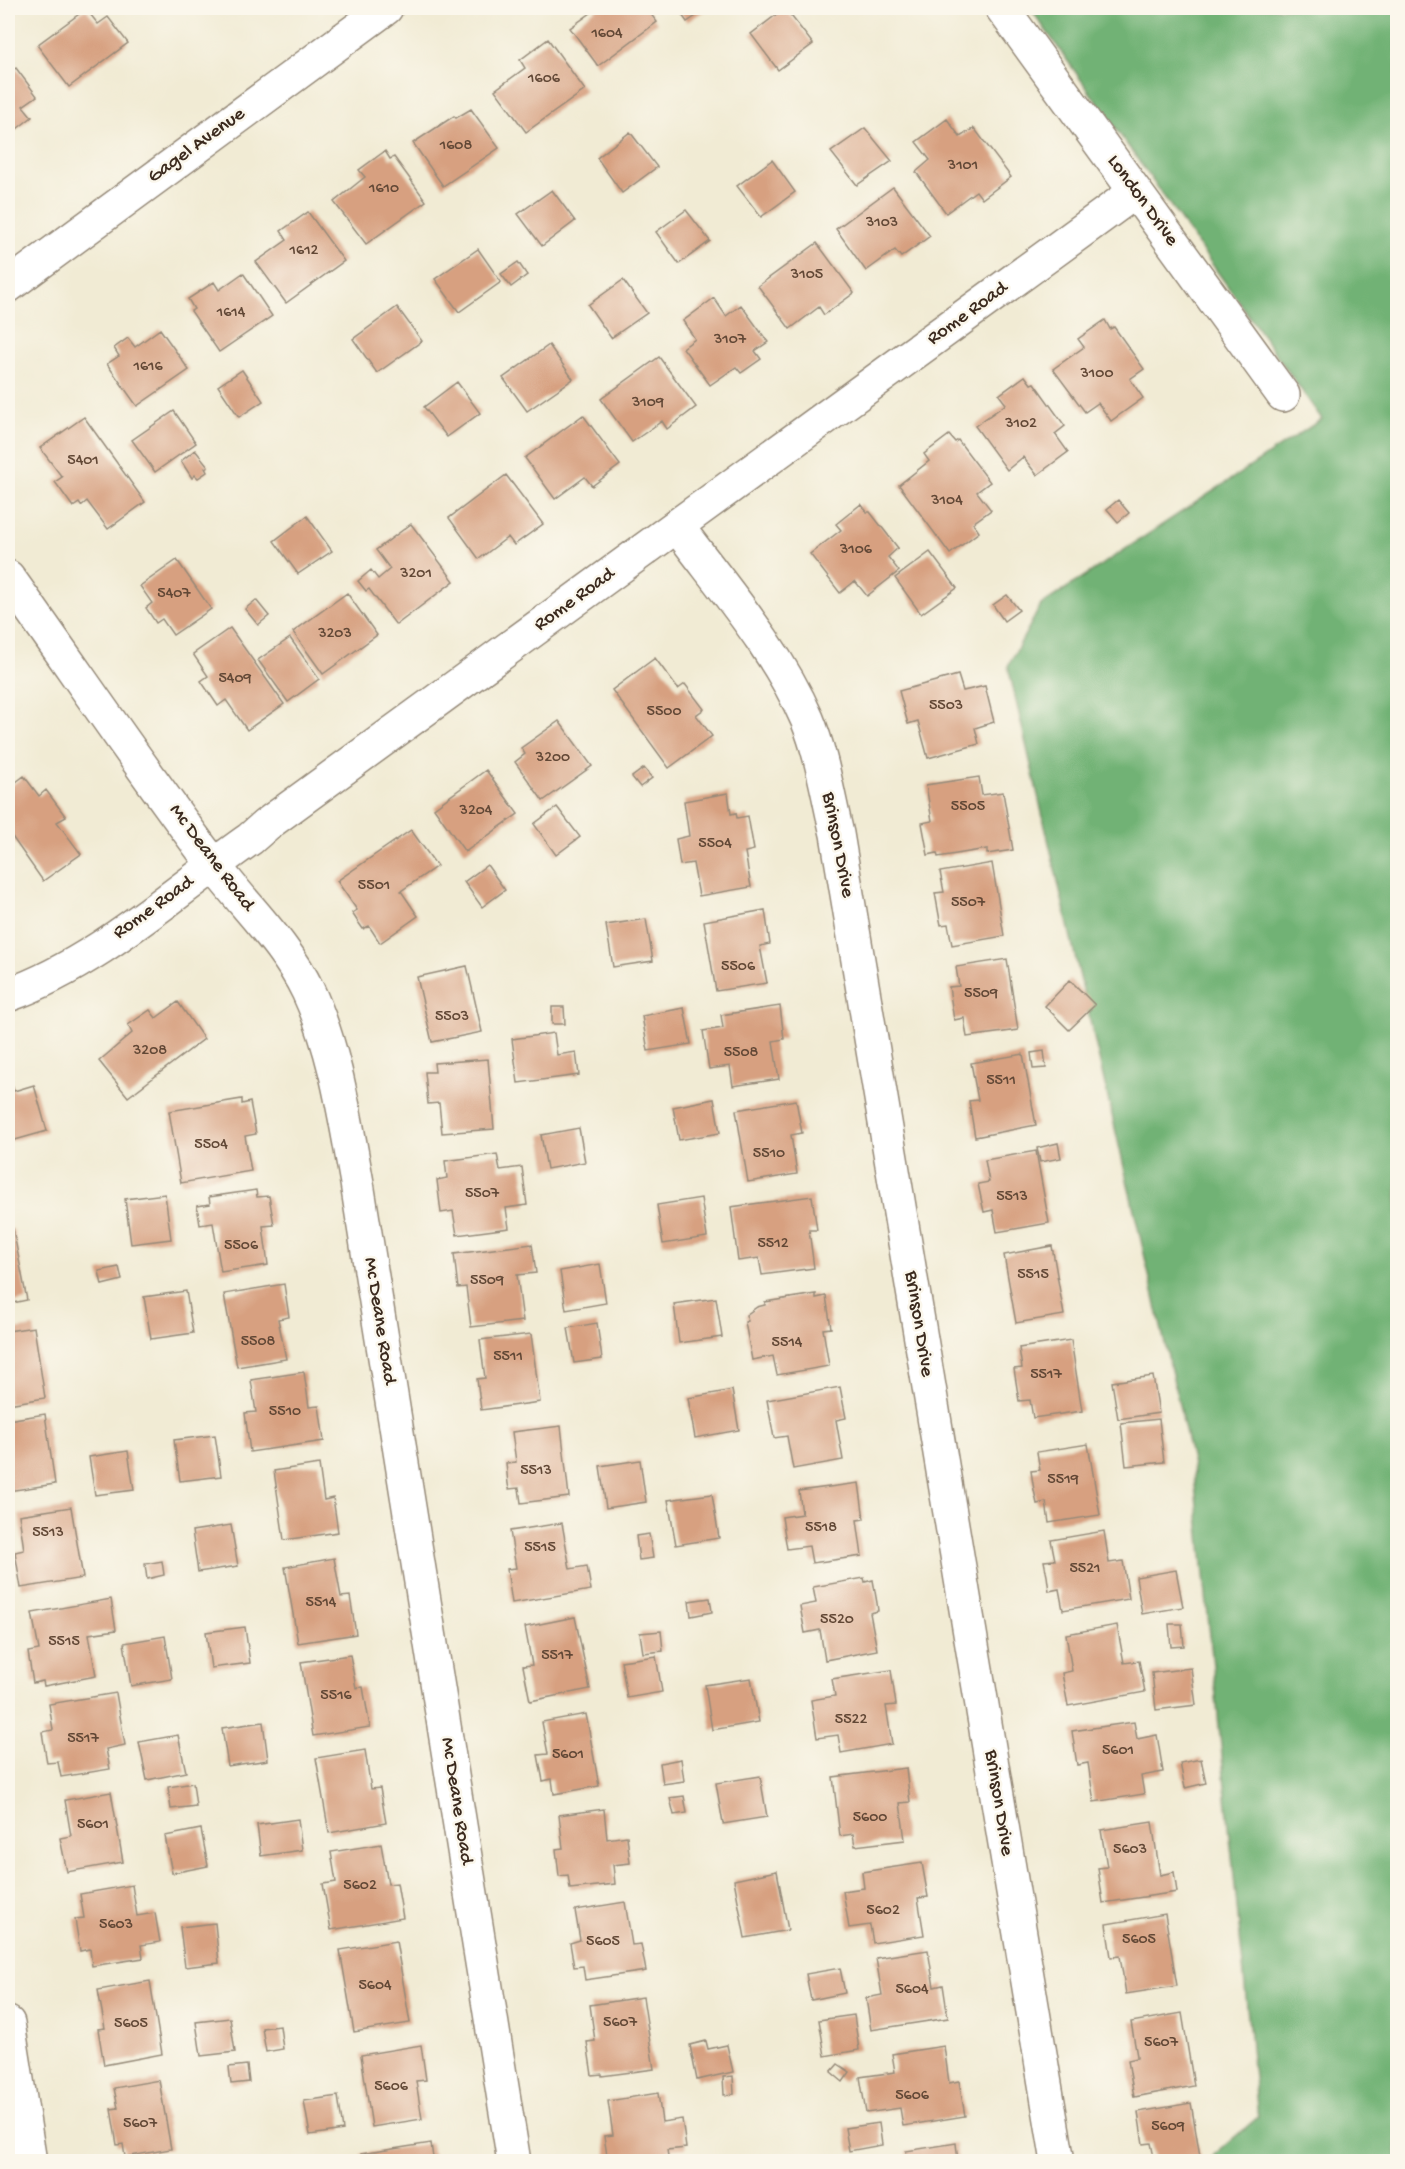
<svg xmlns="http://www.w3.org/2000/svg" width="1405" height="2169" viewBox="0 0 1405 2169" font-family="'Gochi Hand',sans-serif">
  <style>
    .forest { fill: #71b275; stroke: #566e4a; stroke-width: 1.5 }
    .building { fill: #d7a080 }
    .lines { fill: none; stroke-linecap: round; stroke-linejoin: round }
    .minor-casing { stroke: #968a79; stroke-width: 36 }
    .tertiary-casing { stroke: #968a79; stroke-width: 36 }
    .minor { stroke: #fff; stroke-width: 33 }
    .tertiary { stroke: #fff; stroke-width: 33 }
    .labels { text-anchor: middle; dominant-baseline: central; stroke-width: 5; stroke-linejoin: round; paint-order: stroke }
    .number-label { font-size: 16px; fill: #624836 }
    .street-label { font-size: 20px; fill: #3b2a1e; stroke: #fbf7ec }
  </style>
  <rect width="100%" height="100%" fill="#fbf7ec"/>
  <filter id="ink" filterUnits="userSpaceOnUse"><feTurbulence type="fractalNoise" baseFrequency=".0167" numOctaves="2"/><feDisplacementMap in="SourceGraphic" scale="12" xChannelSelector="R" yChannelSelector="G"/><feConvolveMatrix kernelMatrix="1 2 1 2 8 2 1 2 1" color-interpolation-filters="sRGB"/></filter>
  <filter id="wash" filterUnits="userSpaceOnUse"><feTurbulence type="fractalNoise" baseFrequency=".008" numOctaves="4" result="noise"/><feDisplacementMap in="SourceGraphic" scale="24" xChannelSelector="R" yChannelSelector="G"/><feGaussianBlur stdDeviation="1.35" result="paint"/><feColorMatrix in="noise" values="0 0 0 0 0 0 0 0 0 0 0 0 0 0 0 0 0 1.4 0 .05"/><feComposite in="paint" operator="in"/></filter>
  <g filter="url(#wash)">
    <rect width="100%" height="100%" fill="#f1ebd4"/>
    <path class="forest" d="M1030,8H1397V2161H1207L1258,2117L1193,1465L1008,666L1041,605L1322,419Z"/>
    <g id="blocks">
      <path class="building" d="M598,8H646L657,22L598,66L570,28Z
        M677,8H708L687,22Z
        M785,8L813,44L778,70L751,34Z
        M86,9L98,24L108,17L128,43L69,87L37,45Z
        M548,39L585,90L526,132L495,90L525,68L520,60Z
        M8,68L10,72L16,68L37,96L23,106L32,117L8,136Z
        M471,109L499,148L443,186L413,143L454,116L456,118Z
        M947,119L960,137L974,128L1011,177L982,199L976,191L946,213L916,172L930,160L916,142Z
        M865,128L892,161L857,185L831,152Z
        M630,132L657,167L622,193L597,158Z
        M385,151L390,159L394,157L426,201L366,244L334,202L365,177L359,170Z
        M772,160L795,192L761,217L737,186Z
        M893,187L930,236L901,257L895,250L866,271L836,229Z
        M552,190L575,221L542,246L518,214Z
        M686,210L710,241L679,264L656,232Z
        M308,212L344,261L286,303L256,262L287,240L281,231Z
        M817,243L854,293L824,315L819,307L790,329L758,286Z
        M478,249L501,282L459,312L435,279Z
        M518,262L527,275L511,287L501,274Z
        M243,273L272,316L219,352L191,311L194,309L188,299L214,282L219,290Z
        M623,280L647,313L611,338L588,305Z
        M714,298L726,316L741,305L768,342L755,351L761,359L741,373L736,367L710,385L683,348L695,339L683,321Z
        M397,307L422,341L377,373L353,339Z
        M1105,320L1110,329L1114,327L1144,369L1130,379L1143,398L1111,421L1098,403L1085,412L1053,369L1084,347L1078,339Z
        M160,329L189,370L137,406L107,364L119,356L114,348L128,338L135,347Z
        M549,345L573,379L527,411L503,378Z
        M659,357L696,407L667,429L662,421L632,442L601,399Z
        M242,370L263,401L239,417L218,386Z
        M1025,376L1031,384L1034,383L1065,426L1055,434L1068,452L1037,475L1023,457L1007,470L975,426L1006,404L999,395Z
        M457,382L480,413L447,437L424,407Z
        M174,411L196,443L155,472L132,440Z
        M583,415L620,465L592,486L585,477L555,499L525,458Z
        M84,417L145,502L108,529L87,501L81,506L79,503L73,507L55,482L62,477L40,448Z
        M949,435L955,442L958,440L990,482L977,492L991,510L973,523L979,532L950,554L899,485L929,461L924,454Z
        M195,450L208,466L205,468L207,472L198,478L195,475L192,478L181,461Z
        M506,475L543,524L514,545L508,537L479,559L449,518Z
        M1118,500L1129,513L1118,522L1107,509Z
        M861,504L867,512H870L898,548L888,557L899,571L867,596L855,581L840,593L810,554L841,530L836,524Z
        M307,516L332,551L298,574L274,541Z
        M411,524L454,581L396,625L369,589L366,591L358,581L371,570L378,579L390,569L376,550Z
        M930,552L957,588L921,614L895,578Z
        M177,560L211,609L173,635L162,619L156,623L146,608L152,603L140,586Z
        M347,593L377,635L323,674L293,632Z
        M1007,595L1019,610L1004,621L993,605Z
        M256,600L269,616L258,625L245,609Z
        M230,628L284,704L247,730L226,700L218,706L216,703L201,681L208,676L193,654Z
        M290,638L319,679L288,702L258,660Z
        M655,658L678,689L685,684L704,709L696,715L712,736L669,768L612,690Z
        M958,675L963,691L985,686L994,722L975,728L979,744L928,758L918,721L908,724L899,691Z
        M559,721L592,766L543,801L515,762L525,754L521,748Z
        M644,768L652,778L640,787L632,777Z
        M486,770L518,814L465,852L434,808Z
        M24,776L39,796L46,790L66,817L57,822L81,854L43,881L8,831V788Z
        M979,777L982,795L1003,792L1013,850L987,854V849L938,857L937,853L928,855L922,823L932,821L926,785Z
        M728,793L731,814L736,813L737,818L748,816L754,850L745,852L751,887L699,896L693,863L680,865L676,839L689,836L684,801Z
        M557,807L580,837L556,855L534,824Z
        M411,830L437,866L401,891L418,916L380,943L369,926L363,929L356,919L352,913L357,910L337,881Z
        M992,863L1004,936L952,945L948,924L941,925L939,915L935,893L944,892L940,872Z
        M487,865L505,890L482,907L464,882Z
        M765,910L770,944L760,946L767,983L716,991L704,921Z
        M646,919L653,961L613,967L606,925Z
        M1007,959L1018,1030L967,1037L964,1018L954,1020L949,987L959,986L956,967Z
        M467,966L482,1032L432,1042L417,977Z
        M1070,980L1095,1005L1069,1030L1045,1006Z
        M178,1002L204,1039L128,1097L99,1061L132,1033L128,1025L150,1010L156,1018Z
        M780,1006L784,1039L773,1041L779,1079L733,1086L730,1066L709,1069L703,1031L723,1028L721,1015Z
        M552,1007H564L565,1024H552Z
        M684,1008L691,1044L648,1051L642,1016Z
        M554,1033L557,1055L576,1052L579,1075L518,1083L512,1039Z
        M1044,1051L1046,1068L1033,1069L1031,1053Z
        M1023,1054L1036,1125L975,1137L969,1101L978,1100L971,1063Z
        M488,1059L494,1129L442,1133L439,1103L428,1104L425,1072H435L434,1063Z
        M10,1079L14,1091L34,1085L47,1131L8,1142V1080Z
        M242,1099V1104L250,1102L256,1134L245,1136L251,1171L181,1183L169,1111Z
        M714,1099L720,1133L679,1140L673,1107Z
        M796,1100L802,1133L791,1135L797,1174L748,1182L736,1110Z
        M579,1128L585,1162L547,1169L541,1135Z
        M1058,1143L1061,1158L1040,1162L1037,1148Z
        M1036,1151L1049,1223L997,1232L993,1210L984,1212L978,1184L989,1182L985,1160Z
        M497,1154L500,1170L522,1167L527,1205L506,1208L509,1228L457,1235L453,1211L441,1213L437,1180L447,1178L445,1161Z
        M256,1190L257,1197L269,1196L274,1225L263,1226L268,1265L221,1272L213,1223L200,1225L197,1206L210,1204L209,1197Z
        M165,1194L171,1239L131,1244L125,1199Z
        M812,1196L817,1230H809L814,1268L762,1275L759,1258L738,1261L731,1207Z
        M701,1198L707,1237L663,1244L657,1205Z
        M8,1229H13L27,1300L8,1304Z
        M532,1244L536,1273L517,1275L523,1321L471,1327L466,1287L458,1288L454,1254Z
        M1052,1246L1064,1315L1016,1323L1004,1255Z
        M600,1264L606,1303L566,1310L560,1271Z
        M119,1267L122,1280L102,1285L99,1271Z
        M284,1284L289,1317L278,1319L286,1359L237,1367L224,1294Z
        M186,1291L193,1333L151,1339L144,1297Z
        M816,1294V1298L826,1296L831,1328L823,1329L829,1366L777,1375L773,1356L752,1360L745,1322L748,1321L746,1315L757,1307L765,1305V1302Z
        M716,1298L722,1337L679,1343L674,1304Z
        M597,1323L602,1359L574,1363L568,1328Z
        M34,1327L45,1398L8,1404V1331Z
        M531,1334L540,1402L481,1410L477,1379L485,1378L480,1340Z
        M1071,1340L1082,1411L1033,1418L1030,1400L1019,1401L1014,1369L1022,1368L1019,1348Z
        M304,1372L309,1407L319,1406L324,1441L250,1452L245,1413L256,1412L251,1380Z
        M1153,1376L1159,1413L1118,1419L1112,1382Z
        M840,1387L846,1418L836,1420L843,1460L793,1469L787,1436L774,1438L767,1400Z
        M732,1390L739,1430L695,1438L688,1398Z
        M45,1414L55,1484L8,1491V1420Z
        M1159,1419L1164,1462L1126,1466L1121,1423Z
        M561,1426L569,1497L521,1503L519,1488L509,1489L508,1484L506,1463L516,1462L512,1432Z
        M215,1435L221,1476L180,1481L174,1440Z
        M1088,1444L1100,1515L1049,1523L1046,1502L1037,1504L1034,1490L1031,1471L1040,1470L1037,1452Z
        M128,1451L134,1490L95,1495L89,1457Z
        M640,1460L646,1502L606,1508L600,1466Z
        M319,1464L324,1500L333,1498L338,1532L284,1540L274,1471Z
        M859,1483L864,1519L857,1520L862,1556L812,1563L809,1546L787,1549L782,1517L802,1514L799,1491Z
        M712,1494L719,1538L676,1545L668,1500Z
        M71,1507L83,1578L21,1588L15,1552L24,1550L19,1515Z
        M562,1523L570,1569L587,1566L591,1590L512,1603L507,1569L516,1568L510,1531Z
        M231,1525L238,1566L198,1572L192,1531Z
        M1104,1531L1109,1563L1123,1561L1129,1599L1063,1610L1059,1589L1049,1591L1047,1576L1044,1561L1055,1560L1051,1540Z
        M649,1534L653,1558L639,1560L636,1536Z
        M334,1558L341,1597L350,1596L356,1634L298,1643L285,1567Z
        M162,1561L164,1575L147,1579L145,1564Z
        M1176,1570L1183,1607L1142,1614L1136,1577Z
        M864,1578L865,1582L873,1580L877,1603L878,1611L870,1613L877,1650L825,1660L820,1630L805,1633L800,1606L816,1603L813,1587Z
        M710,1598L712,1612L691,1616L689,1601Z
        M111,1599L116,1630L89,1634L96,1676L44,1686L43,1681L33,1683L28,1652L39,1650L32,1613Z
        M575,1617L590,1689L530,1701L523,1666L532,1665L525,1627Z
        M1169,1624H1182L1184,1646L1171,1647Z
        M1117,1625L1124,1663L1139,1661L1145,1692L1068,1706L1062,1673L1072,1671L1066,1634Z
        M245,1627L250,1663L211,1668L206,1632Z
        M661,1631L663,1651L643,1653L640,1633Z
        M165,1636L172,1679L131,1686L124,1643Z
        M350,1655L356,1688L363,1687L370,1727L313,1736L301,1662Z
        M656,1656L662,1692L627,1698L621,1661Z
        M1191,1668L1196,1705L1156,1710L1152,1673Z
        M891,1670L896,1705L886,1706L892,1744L841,1753L838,1735L817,1738L811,1700L835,1696L832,1679Z
        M751,1678L759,1722L712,1730L705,1685Z
        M116,1693L125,1745L106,1749L110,1769L61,1777L58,1762L47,1763L42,1732L53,1730L49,1704Z
        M586,1714L599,1786L554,1794L552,1779L543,1781L538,1755L548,1754L542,1722Z
        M263,1722L268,1760L228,1766L222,1728Z
        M1134,1722L1137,1739L1157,1735L1163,1772L1141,1776L1144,1794L1094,1802L1088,1763L1077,1765L1072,1731Z
        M178,1735L186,1772L147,1780L139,1742Z
        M365,1750L371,1789L380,1788L386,1823L329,1833L316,1758Z
        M681,1759L684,1781L663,1784L660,1763Z
        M1201,1759L1206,1783L1185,1788L1180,1763Z
        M906,1768L910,1802L900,1803L905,1840L855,1846L853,1834L840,1836L833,1777Z
        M760,1776L767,1817L723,1824L716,1783Z
        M193,1783L196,1806L171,1809L168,1787Z
        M111,1792L123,1862L67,1872L60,1838L71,1836L65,1800Z
        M684,1796L687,1813L674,1815L670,1798Z
        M604,1809L607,1839L627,1836L630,1863L613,1865L615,1884L570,1889L568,1875L559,1876L556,1849L563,1848L559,1815Z
        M298,1819L302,1850L261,1856L257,1825Z
        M1152,1822L1160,1875L1174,1872L1177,1892L1103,1903L1098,1868L1107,1867L1101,1830Z
        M201,1829L208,1866L172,1873L165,1836Z
        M381,1844L388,1884L397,1883L403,1918L331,1930L323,1884L336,1882L331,1852Z
        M922,1863L928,1897L918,1898L924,1935L873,1943L870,1925L849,1928L843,1891L864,1888L862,1872Z
        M777,1871L788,1930L745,1938L734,1880Z
        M132,1885L137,1916L155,1913L160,1942L141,1945L143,1958L92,1966L90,1949L80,1951L75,1919L84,1918L80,1894Z
        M625,1902L632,1945L641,1944L646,1971L585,1980L583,1966L574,1967L570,1943L580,1940L575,1910Z
        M1165,1914L1177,1986L1126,1994L1120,1956L1111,1957L1106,1924Z
        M215,1923L219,1963L185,1967L180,1927Z
        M396,1941L410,2023L354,2032L340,1950Z
        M928,1950L934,1987L943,1985L948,2018L871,2030L866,1998L882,1995L876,1958Z
        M840,1968L845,1993L811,2000L806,1974Z
        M150,1981L162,2054L104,2065L98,2029L105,2028L98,1990Z
        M643,1997L654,2069L602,2076V2074L592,2075L587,2042L595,2041L590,2005Z
        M1182,2013L1194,2086L1134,2097L1128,2060L1137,2058V2056L1131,2022Z
        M854,2015L859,2050L825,2056L819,2020Z
        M230,2018L235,2052L201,2056L196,2022Z
        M280,2026L283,2049L266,2052L262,2028Z
        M706,2041L708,2049L727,2045L733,2072L697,2080L690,2045Z
        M421,2045L426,2080L416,2081L422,2119L372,2127L361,2055Z
        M944,2046L949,2083L959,2081L965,2116L903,2126L900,2108L866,2113L860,2077L895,2072L892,2054Z
        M838,2064L850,2072L843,2082L831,2072Z
        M247,2065L249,2082L231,2084L229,2067Z
        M733,2076L734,2094L724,2095L723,2077Z
        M159,2080L171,2149L125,2157L123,2144L117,2145L111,2109L118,2108L114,2088Z
        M658,2093L662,2122L682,2119L686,2148L667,2150L669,2162H608L604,2136L613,2135L608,2101Z
        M338,2096L343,2130L310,2135L304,2101Z
        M1191,2103L1201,2162H1155L1151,2143L1143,2144L1138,2112Z
        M879,2123L882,2145L849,2151L845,2128Z
        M431,2143L433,2158L442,2157L443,2162H362L361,2154Z
        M956,2143L958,2162H908L906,2151Z"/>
    </g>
  </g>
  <g filter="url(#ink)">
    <use href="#blocks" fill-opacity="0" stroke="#968a79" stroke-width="1.5"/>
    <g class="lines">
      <defs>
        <path id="minor" d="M1002,8L1283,395
          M677,526C723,588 776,648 807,719C822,755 828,796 837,834L1058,2162
          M8,577C76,672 142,770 213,864C244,906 285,943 308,991C336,1051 345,1118 357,1183L514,2162
          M8,995C96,964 174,892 250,839L266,825L1135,192
          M8,2023L30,2162"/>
        <path id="tertiary" d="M8,286L386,8"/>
      </defs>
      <use href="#minor" class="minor-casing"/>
      <use href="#tertiary" class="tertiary-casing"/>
      <use href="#minor" class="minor"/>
      <use href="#tertiary" class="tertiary"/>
    </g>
  </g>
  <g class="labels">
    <g class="number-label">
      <text x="607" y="34">1604</text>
      <text x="544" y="79">1606</text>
      <text x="456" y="146">1608</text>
      <text x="963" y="166">3101</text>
      <text x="384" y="189">1610</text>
      <text x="882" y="223">3103</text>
      <text x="304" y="251">1612</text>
      <text x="807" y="275">3105</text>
      <text x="231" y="313">1614</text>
      <text x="730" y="340">3107</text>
      <text x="148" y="367">1616</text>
      <text x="1097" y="374">3100</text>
      <text x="648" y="403">3109</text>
      <text x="1021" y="424">3102</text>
      <text x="83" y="461">5401</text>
      <text x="947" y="501">3104</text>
      <text x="856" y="550">3106</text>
      <text x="416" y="574">3201</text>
      <text x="174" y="594">5407</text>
      <text x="335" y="634">3203</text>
      <text x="235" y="679">5409</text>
      <text x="946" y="706">5503</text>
      <text x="664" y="712">5500</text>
      <text x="553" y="758">3200</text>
      <text x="968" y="807">5505</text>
      <text x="476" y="811">3204</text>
      <text x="715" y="844">5504</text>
      <text x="374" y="886">5501</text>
      <text x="968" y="903">5507</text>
      <text x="738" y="967">5506</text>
      <text x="981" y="994">5509</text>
      <text x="452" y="1017">5503</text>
      <text x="150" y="1051">3208</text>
      <text x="741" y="1053">5508</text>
      <text x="1001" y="1081">5511</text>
      <text x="211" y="1145">5504</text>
      <text x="769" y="1154">5510</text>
      <text x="482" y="1194">5507</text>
      <text x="1012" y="1197">5513</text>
      <text x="773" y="1244">5512</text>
      <text x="241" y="1246">5506</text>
      <text x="1033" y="1275">5515</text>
      <text x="487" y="1281">5509</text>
      <text x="258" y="1342">5508</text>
      <text x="787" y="1343">5514</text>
      <text x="508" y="1357">5511</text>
      <text x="1046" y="1375">5517</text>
      <text x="285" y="1412">5510</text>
      <text x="536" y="1471">5513</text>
      <text x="1063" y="1480">5519</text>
      <text x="821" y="1528">5518</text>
      <text x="48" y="1533">5513</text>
      <text x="540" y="1548">5515</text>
      <text x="1085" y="1569">5521</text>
      <text x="321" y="1603">5514</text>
      <text x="837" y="1620">5520</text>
      <text x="64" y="1642">5515</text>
      <text x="557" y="1656">5517</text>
      <text x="336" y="1696">5516</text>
      <text x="851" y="1720">5522</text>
      <text x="83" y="1739">5517</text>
      <text x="1118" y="1751">5601</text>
      <text x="568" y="1755">5601</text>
      <text x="870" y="1818">5600</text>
      <text x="93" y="1825">5601</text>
      <text x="1130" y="1850">5603</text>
      <text x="360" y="1886">5602</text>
      <text x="883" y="1911">5602</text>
      <text x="116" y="1925">5603</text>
      <text x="1139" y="1940">5605</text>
      <text x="603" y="1942">5605</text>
      <text x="375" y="1986">5604</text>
      <text x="912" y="1990">5604</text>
      <text x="620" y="2023">5607</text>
      <text x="131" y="2024">5605</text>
      <text x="1161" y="2043">5607</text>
      <text x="391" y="2087">5606</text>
      <text x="912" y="2096">5606</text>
      <text x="140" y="2124">5607</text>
      <text x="1168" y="2127">5609</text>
    </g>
    <g class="street-label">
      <text transform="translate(197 146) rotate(-36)">Gagel Avenue</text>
      <text transform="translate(1142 201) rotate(54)">London Drive</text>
      <text transform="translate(968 314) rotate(-36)">Rome Road</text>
      <text transform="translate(575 600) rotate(-36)">Rome Road</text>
      <text transform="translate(837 845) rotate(79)">Brinson Drive</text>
      <text transform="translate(211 858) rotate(53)">Mc Deane Road</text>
      <text transform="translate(154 908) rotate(-36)">Rome Road</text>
      <text transform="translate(379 1321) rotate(81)">Mc Deane Road</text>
      <text transform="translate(918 1324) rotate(81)">Brinson Drive</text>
      <text transform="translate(456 1801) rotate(81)">Mc Deane Road</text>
      <text transform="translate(998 1803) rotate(81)">Brinson Drive</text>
    </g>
  </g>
  <rect width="1405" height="2169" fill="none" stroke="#fbf7ec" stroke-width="30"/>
</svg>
